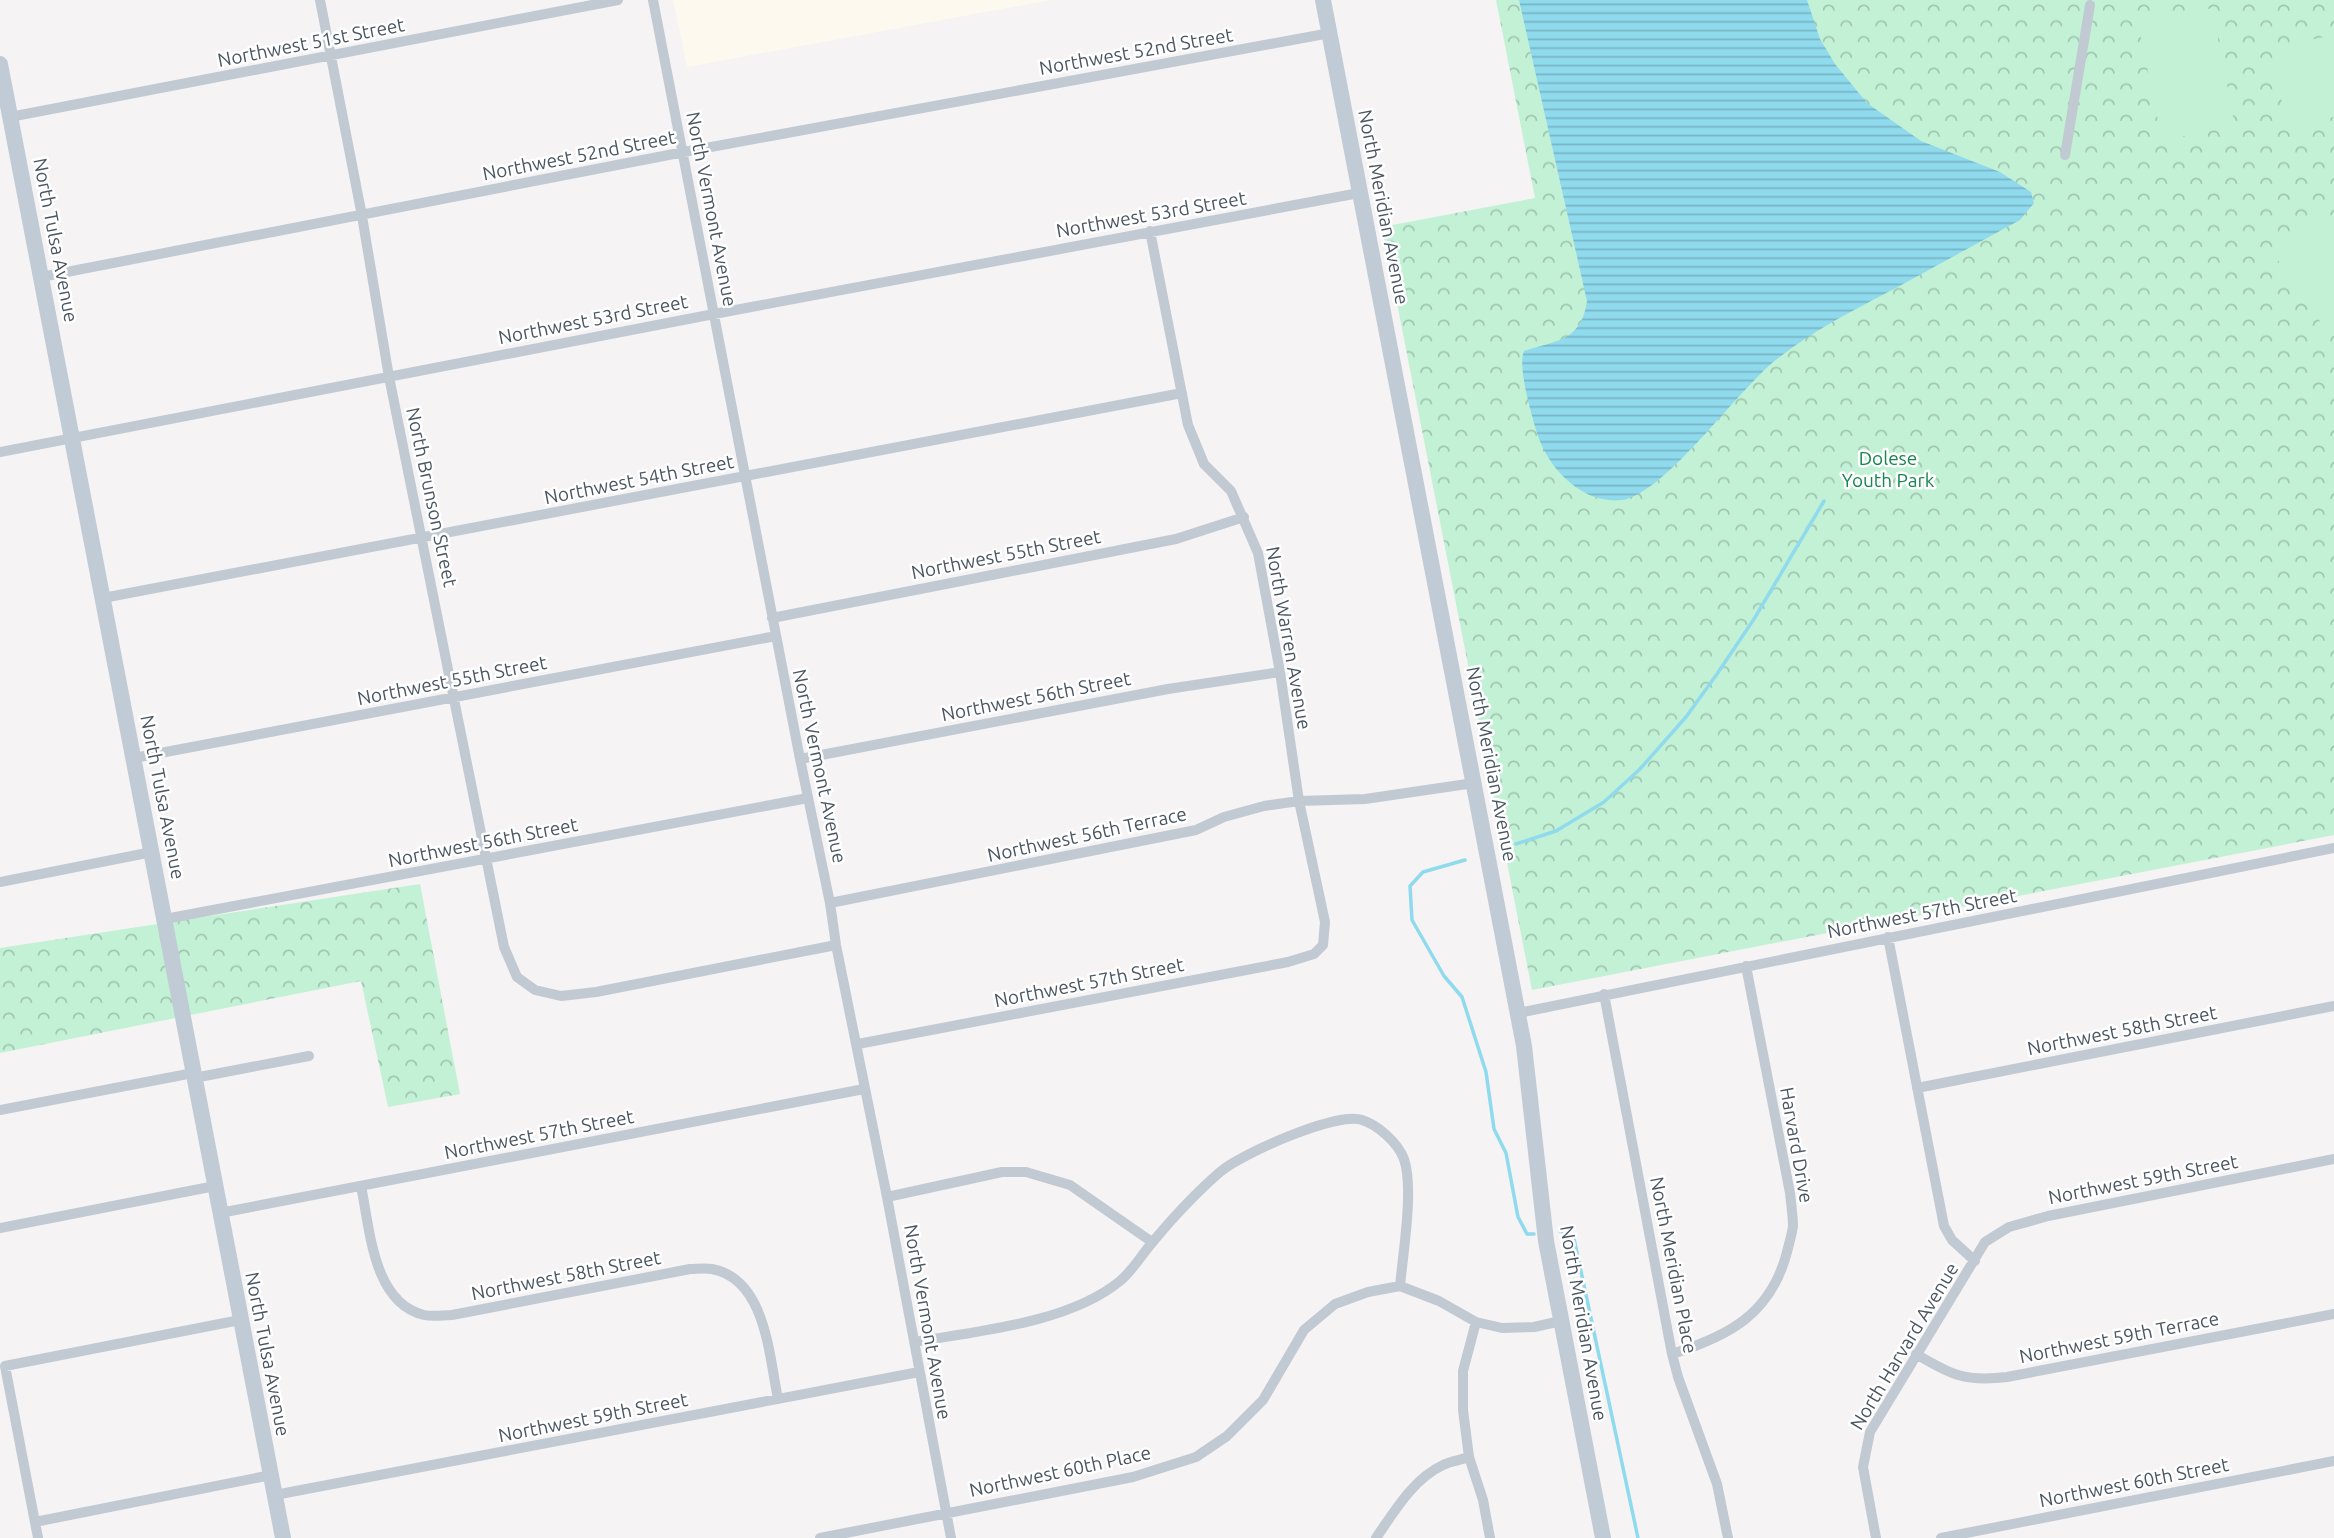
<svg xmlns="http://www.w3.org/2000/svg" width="2334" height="1538" viewBox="0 0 2334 1538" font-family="Ubuntu,sans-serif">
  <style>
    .commercial { fill: #fdf9ef }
    .park { fill: url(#park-crowns) }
    .garden { fill: #c3f1d5 }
    .water { fill: url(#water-rules) }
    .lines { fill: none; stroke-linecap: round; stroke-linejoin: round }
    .stream { stroke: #90daee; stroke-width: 3.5 }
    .street { stroke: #c1cad2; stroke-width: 10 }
    .secondary { stroke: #c1cbd6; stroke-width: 16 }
    .labels { text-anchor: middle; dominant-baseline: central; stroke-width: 5; stroke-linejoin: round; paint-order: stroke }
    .street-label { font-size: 19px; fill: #4a5661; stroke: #fff }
    .park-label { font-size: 19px; fill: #17864f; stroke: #fff }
  </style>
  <defs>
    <pattern id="park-crowns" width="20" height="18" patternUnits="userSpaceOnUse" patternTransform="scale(1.75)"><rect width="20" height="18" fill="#c3f1d5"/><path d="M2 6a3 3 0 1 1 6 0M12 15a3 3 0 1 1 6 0" fill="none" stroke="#a0c6b0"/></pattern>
    <pattern id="water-rules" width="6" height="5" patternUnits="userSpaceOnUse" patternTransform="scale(1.75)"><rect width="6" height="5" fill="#90daee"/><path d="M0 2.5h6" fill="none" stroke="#78b4c4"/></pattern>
  </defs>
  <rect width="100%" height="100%" fill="#f5f3f3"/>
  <path class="commercial" d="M673,0H1051L687,67Z"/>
  <path class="park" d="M1496,0H2334V835L1532,990L1382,227L1535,198Z
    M420,884L460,1094L388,1107L361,981L0,1053V948Z"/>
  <path class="garden" d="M2212,8L2235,126L2162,140L2138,23Z
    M2334,35V117L2287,127L2271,48Z
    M2334,215V336H2330L2273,253L2320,218Z"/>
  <path class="water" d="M1519,0H1807L1820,39L1835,64L1867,103L1921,141L2000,172L2031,192L2034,203L2020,220C1978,243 1936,266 1894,289C1854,310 1812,331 1777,359C1738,389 1665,494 1622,500C1582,505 1547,467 1537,433C1532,416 1517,366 1524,351C1558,340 1581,341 1587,301Z"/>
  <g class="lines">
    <path class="stream" d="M1516,844L1556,831L1604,802L1640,769L1686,717L1717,674L1754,619L1824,501
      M1465,860L1423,872L1410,886L1412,920L1444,976L1462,997L1486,1072L1494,1129L1506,1153L1518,1217L1527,1234H1534
      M1560,1231L1573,1234L1638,1538"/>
    <path class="street" d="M320,0L362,216L389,377L504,947L517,977L535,990L561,996L596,992L836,945
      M653,0L800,759L830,903L836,945L887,1197L951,1538
      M10,117L618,0
      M2065,155L2090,5
      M41,277L684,152L1330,33
      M0,452L714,314L1359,193
      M103,598L1182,393
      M772,618L1176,539L1244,517
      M134,758L776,636
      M800,759L1168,689L1280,672
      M0,882L152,852
      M830,903L1196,830L1224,817L1264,806L1299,801L1365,799L1474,783
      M165,919L808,798
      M1888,937L1944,1226L1952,1240L1975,1261
      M1604,994L1672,1354L1678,1377L1717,1484L1728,1538
      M1518,1013L2334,848
      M858,1044L1288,962L1314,954L1323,945L1325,922L1299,801L1280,672L1258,553L1231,491L1204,464L1188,425L1150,231
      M194,1078L309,1056
      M1917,1088L2334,1006
      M0,1110L193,1073
      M361,1186C370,1229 373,1303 424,1315C433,1317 443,1315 452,1315L690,1269C697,1269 705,1268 712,1269C766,1279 769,1356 778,1399
      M887,1197L1002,1172H1026L1070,1185L1152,1242
      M220,1213L864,1089
      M0,1228L215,1186
      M1476,1322L1463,1371V1410L1469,1457L1483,1500L1490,1538
      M914,1342C978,1331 1069,1323 1120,1281C1132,1271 1141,1256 1151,1244C1170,1221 1198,1191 1220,1172C1241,1154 1337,1111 1362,1120C1378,1125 1398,1143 1404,1159C1414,1188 1403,1253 1400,1286
      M1672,1354C1729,1336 1771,1314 1787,1252C1789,1244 1792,1234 1793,1226C1793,1215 1791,1204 1790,1193L1746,966
      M1916,1354C1951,1375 1965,1382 2007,1377L2334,1314
      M275,1495L919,1372
      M35,1522L271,1475
      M38,1538L5,1366L240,1320
      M820,1538L1133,1477L1196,1457L1227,1436L1263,1400L1304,1330L1335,1304L1368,1292L1400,1286L1439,1301L1476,1322L1502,1328L1534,1327L1561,1321
      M1376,1538C1394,1512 1413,1479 1443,1465C1451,1461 1461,1460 1469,1457
      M1876,1538L1863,1467L1870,1432L1985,1242L2009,1227L2048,1216L2334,1159
      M1941,1538L2334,1461"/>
    <path class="secondary" d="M1323,0L1524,1046L1546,1241L1603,1538
      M0,64L283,1538"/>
  </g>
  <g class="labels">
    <g class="street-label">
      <text transform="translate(311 42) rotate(-11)">Northwest 51st Street</text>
      <text transform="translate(1136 51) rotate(-10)">Northwest 52nd Street</text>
      <text transform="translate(579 155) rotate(-11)">Northwest 52nd Street</text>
      <text transform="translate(1384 207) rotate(79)">North Meridian Avenue</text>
      <text transform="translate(712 209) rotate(79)">North Vermont Avenue</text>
      <text transform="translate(1151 214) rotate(-10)">Northwest 53rd Street</text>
      <text transform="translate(56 240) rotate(79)">North Tulsa Avenue</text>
      <text transform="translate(593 319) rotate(-11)">Northwest 53rd Street</text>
      <text transform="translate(639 479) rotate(-11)">Northwest 54th Street</text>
      <text transform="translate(432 497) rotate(78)">North Brunson Street</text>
      <text transform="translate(1006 554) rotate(-11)">Northwest 55th Street</text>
      <text transform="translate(1289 638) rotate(80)">North Warren Avenue</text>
      <text transform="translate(452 680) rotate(-11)">Northwest 55th Street</text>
      <text transform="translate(1036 696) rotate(-11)">Northwest 56th Street</text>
      <text transform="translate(1492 764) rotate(79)">North Meridian Avenue</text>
      <text transform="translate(820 766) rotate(78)">North Vermont Avenue</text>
      <text transform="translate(163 797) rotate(79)">North Tulsa Avenue</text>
      <text transform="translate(1087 834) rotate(-12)">Northwest 56th Terrace</text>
      <text transform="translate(483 842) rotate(-11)">Northwest 56th Street</text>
      <text transform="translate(1922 913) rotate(-11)">Northwest 57th Street</text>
      <text transform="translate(1089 982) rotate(-11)">Northwest 57th Street</text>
      <text transform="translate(2122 1030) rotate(-11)">Northwest 58th Street</text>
      <text transform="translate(539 1134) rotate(-11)">Northwest 57th Street</text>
      <text transform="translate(1797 1145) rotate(80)">Harvard Drive</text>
      <text transform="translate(2143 1179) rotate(-11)">Northwest 59th Street</text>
      <text transform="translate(1674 1265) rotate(79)">North Meridian Place</text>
      <text transform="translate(566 1275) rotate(-11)">Northwest 58th Street</text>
      <text transform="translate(928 1322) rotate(80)">North Vermont Avenue</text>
      <text transform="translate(1584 1323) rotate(80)">North Meridian Avenue</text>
      <text transform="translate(2119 1337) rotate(-11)">Northwest 59th Terrace</text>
      <text transform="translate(1904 1346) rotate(-59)">North Harvard Avenue</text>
      <text transform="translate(268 1354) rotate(79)">North Tulsa Avenue</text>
      <text transform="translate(593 1417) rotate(-11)">Northwest 59th Street</text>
      <text transform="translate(1060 1471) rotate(-12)">Northwest 60th Place</text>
      <text transform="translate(2134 1482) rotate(-11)">Northwest 60th Street</text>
    </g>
    <g class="park-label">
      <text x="1888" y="458">Dolese<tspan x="1888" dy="22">Youth Park</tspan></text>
    </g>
  </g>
</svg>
